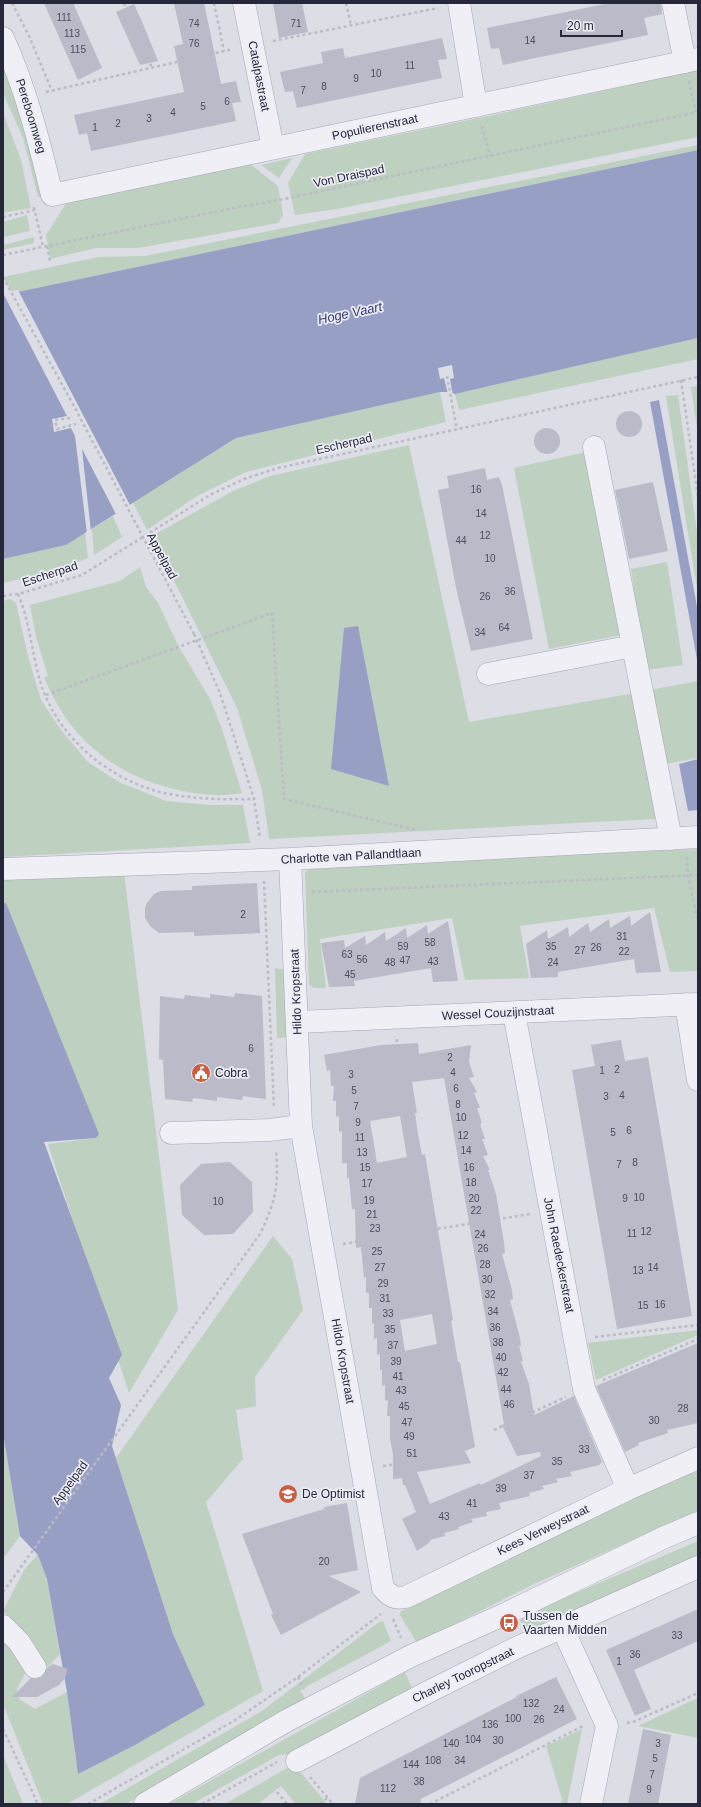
<svg xmlns="http://www.w3.org/2000/svg" width="701" height="1807" viewBox="0 0 701 1807" font-family="Helvetica,sans-serif">
  <style>
    .green { fill: #bed0c0 }
    .water { fill: #989fc5 }
    .pier { fill: #dddde6 }
    .building { fill: #babac8; fill-rule: evenodd }
    .lines { fill: none; stroke-linecap: round; stroke-linejoin: round }
    .minor-casing { stroke: #a6a6b3; stroke-width: 23 }
    .path { stroke: #bbbbc5; stroke-width: 2.5; stroke-dasharray: 3 3; stroke-linecap: butt }
    .minor { stroke: #efeff5; stroke-width: 22 }
    .path-bridge { stroke: #bbbbc5; stroke-width: 2.5; stroke-dasharray: 3 3; stroke-linecap: butt }
    .labels { text-anchor: middle; dominant-baseline: central; stroke-width: 3.5; stroke-linejoin: round; paint-order: stroke }
    .number-label { font-size: 10px; fill: #4c4c5f }
    .street-label { font-size: 12px; fill: #27273c; stroke: #ececf4 }
    .poi-label { font-size: 12px; fill: #27273c; stroke: #ececf4; text-anchor: start }
    .water-label { font-size: 13px; font-style: italic; fill: #33396e; stroke: #ececf4 }
  </style>
  <rect width="100%" height="100%" fill="#dddde6"/>
  <path class="green" d="M3,55L15,84L42,198L38,197L23,138L3,93Z
    M698,70V137L337,209L295,215L288,183L305,154L493,115Z
    M3,112L21,160L31,208L3,213Z
    M698,145V150L13,293L3,277L99,257L145,256Z
    M292,158L279,178L261,165Z
    M249,163L278,186L283,215L278,223L138,248H96L50,259L46,235L69,199Z
    M27,215L30,231L3,237V222Z
    M34,237V243L3,250V245Z
    M698,338V359L459,410L455,394Z
    M698,386V435L691,387Z
    M440,392L446,422L246,472L197,496L147,530L133,503L236,438Z
    M678,395L698,539V595L666,396Z
    M409,445L469,722L635,693L655,819L269,839L262,790L237,708L152,536L233,491L270,476Z
    M586,452L621,635L549,649L514,468Z
    M113,516L122,537L94,555L92,529Z
    M85,533L88,558L52,572L3,583V559L66,545Z
    M667,562L683,665L646,670L631,569Z
    M140,567L146,587L158,603L179,647L210,699L221,726L242,793C220,797 200,795 178,790C115,776 68,738 44,677L48,676L36,637L30,605L120,581Z
    M10,599L16,603L28,656L41,700L61,730L88,762L119,782L166,801L211,805H243L250,843L3,857V601Z
    M698,681V758L664,764L650,690Z
    M698,849V971L670,972L654,908L520,926L529,978L465,980L452,918L320,939L326,988H314L309,985L305,873L313,866Z
    M124,873L178,1310L129,1393L48,1144L96,1138L6,903H3V879Z
    M275,968L287,970L290,1037L277,1038Z
    M273,1236L292,1259L303,1310L255,1377L256,1406L236,1410L243,1459L206,1502L263,1691L67,1804H43L3,1704V1634L28,1668L17,1689L19,1699L35,1709L67,1692L78,1774L135,1745L205,1705L173,1634L116,1458Z
    M698,1330V1335L596,1380L588,1343Z
    M3,1433L20,1536L3,1559Z
    M698,1467V1511L534,1584L417,1643L400,1615L401,1611L409,1608L408,1603Z
    M698,1541V1557L525,1633L519,1617Z
    M38,1554L47,1579L60,1654L48,1667L20,1627L3,1611L24,1570Z
    M383,1621L391,1641L300,1690L306,1701L126,1804H100L262,1711L379,1622Z
    M405,1672L414,1692L292,1754L279,1755L192,1804H169Z
    M698,1698V1738L638,1726L691,1701Z
    M582,1729L567,1804H561L562,1799L546,1746Z
    M3,1755L23,1804H3Z
    M294,1764L327,1804H296L281,1786L258,1804H225Z"/>
  <path class="water" d="M698,150V338L455,394L450,392H440L236,438L66,545L3,559V295Z
    M659,400L698,612V665L650,402Z
    M358,626L389,786L331,769L344,628Z
    M698,759V810L688,811L679,764Z
    M3,903H6L99,1134L96,1138L44,1142L122,1355L109,1378L121,1405L112,1446L173,1634L205,1705L135,1745L78,1774L67,1692L47,1579L38,1555L20,1536L3,1433Z"/>
  <path class="pier" d="M18,290L131,507L117,516L82,449L91,532L87,534L75,436L71,428L54,432L52,419L67,416L3,293Z
    M452,365L454,378L450,379L453,396L448,394L444,378L440,379L438,368Z"/>
  <path class="building" d="M44,3H73L102,68L78,80Z
    M174,3H204L221,84L236,81L241,102L232,103L236,121L91,151L87,133L79,135L74,115L184,92L174,46L183,44Z
    M273,3H302L308,32L279,38Z
    M610,3H661L662,14L644,18L648,35L521,61L503,65L499,48L491,49L487,28Z
    M134,4L143,24L158,61L140,65L116,12Z
    M442,38L447,59L438,60L442,78L297,108L293,91L285,92L280,72L323,63L321,52L343,48L345,58Z
    M616 424a13 13 0 1 1 26 0a13 13 0 1 1-26 0Z
    M534 441a13 13 0 1 1 26 0a13 13 0 1 1-26 0Z
    M485,468L487,480L499,477L502,485L533,639L471,651L456,588L438,490L449,488L447,476Z
    M653,482L668,551L629,559L615,490Z
    M257,883L260,933L194,936V932L159,933L151,927L145,918V908L147,903L154,894L161,891L192,890V886Z
    M650,912L661,972L636,973L634,959L558,972V977L531,978L526,944L547,930L548,939L568,927L569,937L588,923L590,932L609,919L610,928L630,916L631,926Z
    M448,921L458,981L433,982L431,968L354,981L355,986L329,987L321,943L344,940L345,948L365,936L366,945L385,932L386,941L406,928L407,938L427,925L428,934Z
    M235,993L262,996L266,1099L243,1096L242,1100L217,1097V1101L193,1098L192,1102L165,1099L163,1060L159,1059L160,996L184,999L185,995L210,998V994L234,997Z
    M621,1040L625,1061L648,1057L692,1316L617,1329L572,1070L595,1066L591,1045Z
    M418,1043L419,1054L471,1045L469,1062L474,1077L469,1078L477,1092L474,1093L480,1108H477L482,1123L480,1124L485,1139H482L488,1155L483,1156L490,1170H488L496,1194L504,1243L505,1253L502,1254L512,1290L513,1299L510,1300L520,1338L521,1346H519L523,1361L521,1362L529,1384L534,1415L574,1396L602,1462L599,1465L570,1472L572,1476L556,1479L558,1482L542,1486L544,1489L529,1493L530,1496L499,1503L501,1509L486,1512L487,1516L471,1519L473,1522L458,1527L459,1529L444,1533L445,1536L430,1540V1542L417,1551L402,1519L416,1512L405,1485H403L402,1478L393,1479V1454L390,1439V1416H387L388,1400L385,1401V1385L382,1386V1370H380V1354L377,1355V1338L374,1339V1323L372,1324V1308H369V1293H366V1277L364,1278L361,1247L356,1248L355,1209H352L349,1178H347V1163H342V1131L339,1132V1116L336,1117V1101H333L334,1086H331L330,1070L327,1071L324,1055L381,1045ZM444,1078L504,1424L502,1425L517,1456L540,1452L541,1456L481,1485L480,1483L430,1504L417,1472L471,1463L465,1451L475,1447L460,1362H458L451,1321L453,1320L425,1154L422,1155L418,1134L415,1113H417L412,1082ZM400,1116L407,1157L377,1163L370,1121ZM432,1314L437,1344L405,1351L400,1320Z
    M230,1162L252,1182L253,1212L233,1234L204,1235L182,1215L180,1185L201,1164Z
    M698,1343V1423L667,1430L668,1433L638,1443L639,1445L625,1452L596,1386Z
    M347,1503L358,1570L329,1576L361,1592L281,1635L271,1615L273,1614L242,1534L324,1509V1507Z
    M698,1609V1641L634,1670L651,1709L635,1716L606,1650Z
    M53,1664L68,1669L65,1678L59,1685L37,1697H12L31,1678L36,1679L42,1677L47,1668Z
    M556,1677L577,1719L421,1799L420,1804H355L360,1778L517,1697L516,1696Z
    M643,1729L671,1735L658,1804H628Z"/>
  <g class="lines">
    <defs>
      <path id="minor" d="M244,3L273,148
        M459,3L476,106
        M673,3L685,62
        M3,38C26,89 39,141 52,195L698,59
        M594,447L671,839
        M488,674L633,646
        M290,859L301,1126L383,1588C391,1597 395,1599 406,1597L628,1489L698,1458
        M3,869L290,859L698,837
        M686,1004L698,1080
        M514,1013L584,1389L628,1489
        M298,1022L698,1004
        M171,1133L269,1130L301,1126
        M3,1626L19,1642L35,1667
        M563,1629L607,1726L591,1804
        M297,1761L428,1692L516,1648L698,1567
        M145,1804L286,1721L411,1656L505,1614L665,1537L698,1523"/>
    </defs>
    <use href="#minor" class="minor-casing"/>
    <path class="path" d="M12,3L29,36L52,91
      M124,3L152,68
      M214,3L224,51
      M346,3L351,25
      M273,41L438,8
      M689,81L696,112
      M46,92L233,49
      M482,126L490,156
      M34,207L43,247
      M3,217L35,210
      M47,246L50,261
      M3,255L239,207L284,199L698,112
      M447,376L457,430
      M681,380L698,497
      M70,418L55,420L57,429L76,424
      M18,594C31,624 32,659 43,690C62,741 112,781 164,793C194,799 224,800 254,799
      M3,596L22,593L82,575L210,495L244,479L278,468L698,377
      M194,634L220,693L254,799L260,838
      M46,695L272,613L284,799L416,830
      M687,857L688,875L698,922
      M264,881L274,1108
      M312,892L698,875
      M397,1039L396,1056L407,1121
      M414,1149L444,1328
      M343,1244L530,1214
      M595,1337L698,1325
      M603,1380L698,1339
      M494,1430L566,1397
      M383,1466L449,1456L466,1448L450,1357
      M3,1592L260,1234C275,1203 279,1186 276,1151
      M393,1619L401,1638
      M298,1677L304,1689
      M627,1723L633,1722L698,1693
      M3,1729L38,1804
      M310,1777L333,1804
      M277,1792L287,1804
      M88,1804L237,1719L298,1677L381,1614
      M202,1804L277,1762
      M320,1804L327,1798
      M430,1804L583,1726"/>
    <use href="#minor" class="minor"/>
    <path class="path-bridge" d="M3,277L76,410L194,634"/>
  </g>
  <defs>
    <symbol id="civic-disc" viewBox="-11 -11 22 22"><circle r="9.5" fill="#c85f45" stroke="#ececf4"/><path d="M-.6-6.5H3V-4.5H.6V-3L4-1V1h2V6H-6V1h2V-1L-.6-3ZM-1.2 2.5V6h2.4V2.5Z" fill="#fff"/></symbol>
    <symbol id="school-disc" viewBox="-11 -11 22 22"><circle r="9.5" fill="#c85f45" stroke="#ececf4"/><path d="M0-5L7-2L0 1L-7-2ZM-4 1L0 2.5L4 1V4Q0 6-4 4Z" fill="#fff"/></symbol>
    <symbol id="bus-disc" viewBox="-11 -11 22 22"><circle r="9.5" fill="#c85f45" stroke="#ececf4"/><path d="M-5-6H5V4H4V6H2V4H-2V6H-4V4H-5ZM-3.5-4V0h7V-4ZM-3.5 1.2v1.5H-2V1.2ZM2 1.2v1.5H3.5V1.2Z" fill="#fff"/></symbol>
  </defs>
  <g fill-rule="evenodd">
    <use href="#civic-disc" x="190" y="1062" width="22" height="22"/>
    <use href="#school-disc" x="277" y="1483" width="22" height="22"/>
    <use href="#bus-disc" x="498" y="1612" width="22" height="22"/>
  </g>
  <g class="labels">
    <g class="number-label">
      <text x="64" y="17">111</text>
      <text x="194" y="23">74</text>
      <text x="296" y="23">71</text>
      <text x="72" y="33">113</text>
      <text x="530" y="40">14</text>
      <text x="194" y="43">76</text>
      <text x="78" y="49">115</text>
      <text x="410" y="65">11</text>
      <text x="376" y="73">10</text>
      <text x="356" y="78">9</text>
      <text x="324" y="86">8</text>
      <text x="303" y="90">7</text>
      <text x="227" y="101">6</text>
      <text x="203" y="106">5</text>
      <text x="173" y="112">4</text>
      <text x="149" y="118">3</text>
      <text x="118" y="123">2</text>
      <text x="95" y="127">1</text>
      <text x="476" y="489">16</text>
      <text x="481" y="513">14</text>
      <text x="485" y="535">12</text>
      <text x="461" y="540">44</text>
      <text x="490" y="558">10</text>
      <text x="510" y="591">36</text>
      <text x="485" y="596">26</text>
      <text x="504" y="627">64</text>
      <text x="480" y="632">34</text>
      <text x="243" y="914">2</text>
      <text x="622" y="936">31</text>
      <text x="430" y="942">58</text>
      <text x="403" y="946">59</text>
      <text x="551" y="946">35</text>
      <text x="596" y="947">26</text>
      <text x="580" y="950">27</text>
      <text x="624" y="951">22</text>
      <text x="347" y="954">63</text>
      <text x="362" y="959">56</text>
      <text x="405" y="960">47</text>
      <text x="433" y="961">43</text>
      <text x="390" y="962">48</text>
      <text x="553" y="962">24</text>
      <text x="350" y="974">45</text>
      <text x="251" y="1048">6</text>
      <text x="450" y="1057">2</text>
      <text x="617" y="1069">2</text>
      <text x="602" y="1070">1</text>
      <text x="453" y="1072">4</text>
      <text x="351" y="1074">3</text>
      <text x="456" y="1088">6</text>
      <text x="354" y="1090">5</text>
      <text x="622" y="1095">4</text>
      <text x="606" y="1096">3</text>
      <text x="458" y="1104">8</text>
      <text x="356" y="1106">7</text>
      <text x="461" y="1117">10</text>
      <text x="358" y="1122">9</text>
      <text x="629" y="1130">6</text>
      <text x="613" y="1132">5</text>
      <text x="463" y="1135">12</text>
      <text x="360" y="1137">11</text>
      <text x="466" y="1150">14</text>
      <text x="362" y="1152">13</text>
      <text x="635" y="1162">8</text>
      <text x="619" y="1164">7</text>
      <text x="365" y="1167">15</text>
      <text x="469" y="1167">16</text>
      <text x="471" y="1182">18</text>
      <text x="367" y="1183">17</text>
      <text x="639" y="1197">10</text>
      <text x="474" y="1198">20</text>
      <text x="625" y="1198">9</text>
      <text x="369" y="1200">19</text>
      <text x="218" y="1201">10</text>
      <text x="476" y="1210">22</text>
      <text x="372" y="1214">21</text>
      <text x="375" y="1228">23</text>
      <text x="646" y="1231">12</text>
      <text x="632" y="1233">11</text>
      <text x="480" y="1234">24</text>
      <text x="483" y="1248">26</text>
      <text x="377" y="1251">25</text>
      <text x="485" y="1264">28</text>
      <text x="380" y="1267">27</text>
      <text x="653" y="1267">14</text>
      <text x="638" y="1270">13</text>
      <text x="487" y="1279">30</text>
      <text x="383" y="1283">29</text>
      <text x="490" y="1294">32</text>
      <text x="385" y="1298">31</text>
      <text x="660" y="1304">16</text>
      <text x="643" y="1305">15</text>
      <text x="493" y="1311">34</text>
      <text x="388" y="1313">33</text>
      <text x="495" y="1327">36</text>
      <text x="390" y="1329">35</text>
      <text x="498" y="1342">38</text>
      <text x="393" y="1345">37</text>
      <text x="501" y="1357">40</text>
      <text x="396" y="1361">39</text>
      <text x="503" y="1372">42</text>
      <text x="398" y="1376">41</text>
      <text x="506" y="1389">44</text>
      <text x="401" y="1390">43</text>
      <text x="509" y="1404">46</text>
      <text x="404" y="1406">45</text>
      <text x="683" y="1408">28</text>
      <text x="654" y="1420">30</text>
      <text x="407" y="1422">47</text>
      <text x="409" y="1436">49</text>
      <text x="584" y="1449">33</text>
      <text x="412" y="1453">51</text>
      <text x="557" y="1461">35</text>
      <text x="529" y="1475">37</text>
      <text x="501" y="1488">39</text>
      <text x="472" y="1503">41</text>
      <text x="444" y="1516">43</text>
      <text x="324" y="1561">20</text>
      <text x="677" y="1635">33</text>
      <text x="635" y="1654">36</text>
      <text x="619" y="1661">1</text>
      <text x="531" y="1703">132</text>
      <text x="559" y="1709">24</text>
      <text x="513" y="1718">100</text>
      <text x="539" y="1719">26</text>
      <text x="490" y="1724">136</text>
      <text x="473" y="1739">104</text>
      <text x="498" y="1740">30</text>
      <text x="451" y="1743">140</text>
      <text x="658" y="1743">3</text>
      <text x="655" y="1758">5</text>
      <text x="433" y="1760">108</text>
      <text x="460" y="1760">34</text>
      <text x="411" y="1764">144</text>
      <text x="652" y="1774">7</text>
      <text x="419" y="1781">38</text>
      <text x="388" y="1788">112</text>
      <text x="649" y="1789">9</text>
    </g>
    <g class="street-label">
      <text transform="translate(259 76) rotate(79)">Catalpastraat</text>
      <text transform="translate(31 116) rotate(73)">Pereboomweg</text>
      <text transform="translate(375 127) rotate(-12)">Populierenstraat</text>
      <text transform="translate(349 176) rotate(-12)">Von Draispad</text>
      <text transform="translate(344 444) rotate(-13)">Escherpad</text>
      <text transform="translate(162 556) rotate(62)">Appelpad</text>
      <text transform="translate(50 574) rotate(-18)">Escherpad</text>
      <text transform="translate(351 856) rotate(-3)">Charlotte van Pallandtlaan</text>
      <text transform="translate(296 992) rotate(-92)">Hildo Kropstraat</text>
      <text transform="translate(498 1013) rotate(-3)">Wessel Couzijnstraat</text>
      <text transform="translate(559 1255) rotate(79)">John Raedeckerstraat</text>
      <text transform="translate(343 1361) rotate(80)">Hildo Kropstraat</text>
      <text transform="translate(70 1483) rotate(-54)">Appelpad</text>
      <text transform="translate(543 1530) rotate(-26)">Kees Verweystraat</text>
      <text transform="translate(463 1675) rotate(-26)">Charley Tooropstraat</text>
    </g>
    <g class="poi-label">
      <text x="215" y="1073">Cobra</text>
      <text x="302" y="1494">De Optimist</text>
      <text x="523" y="1616">Tussen de<tspan x="523" dy="14">Vaarten Midden</tspan></text>
    </g>
    <g class="water-label">
      <text transform="translate(350 313) rotate(-12)">Hoge Vaart</text>
    </g>
  </g>
  <rect width="701" height="1807" fill="none" stroke="#27273c" stroke-width="8"/>
  <path d="M561 30v6h61v-6" fill="none" stroke="#27273c" stroke-width="2"/>
  <text x="567" y="30" font-size="12" fill="#27273c" stroke="#ececf4" stroke-width="3" paint-order="stroke">20 m</text>
</svg>
